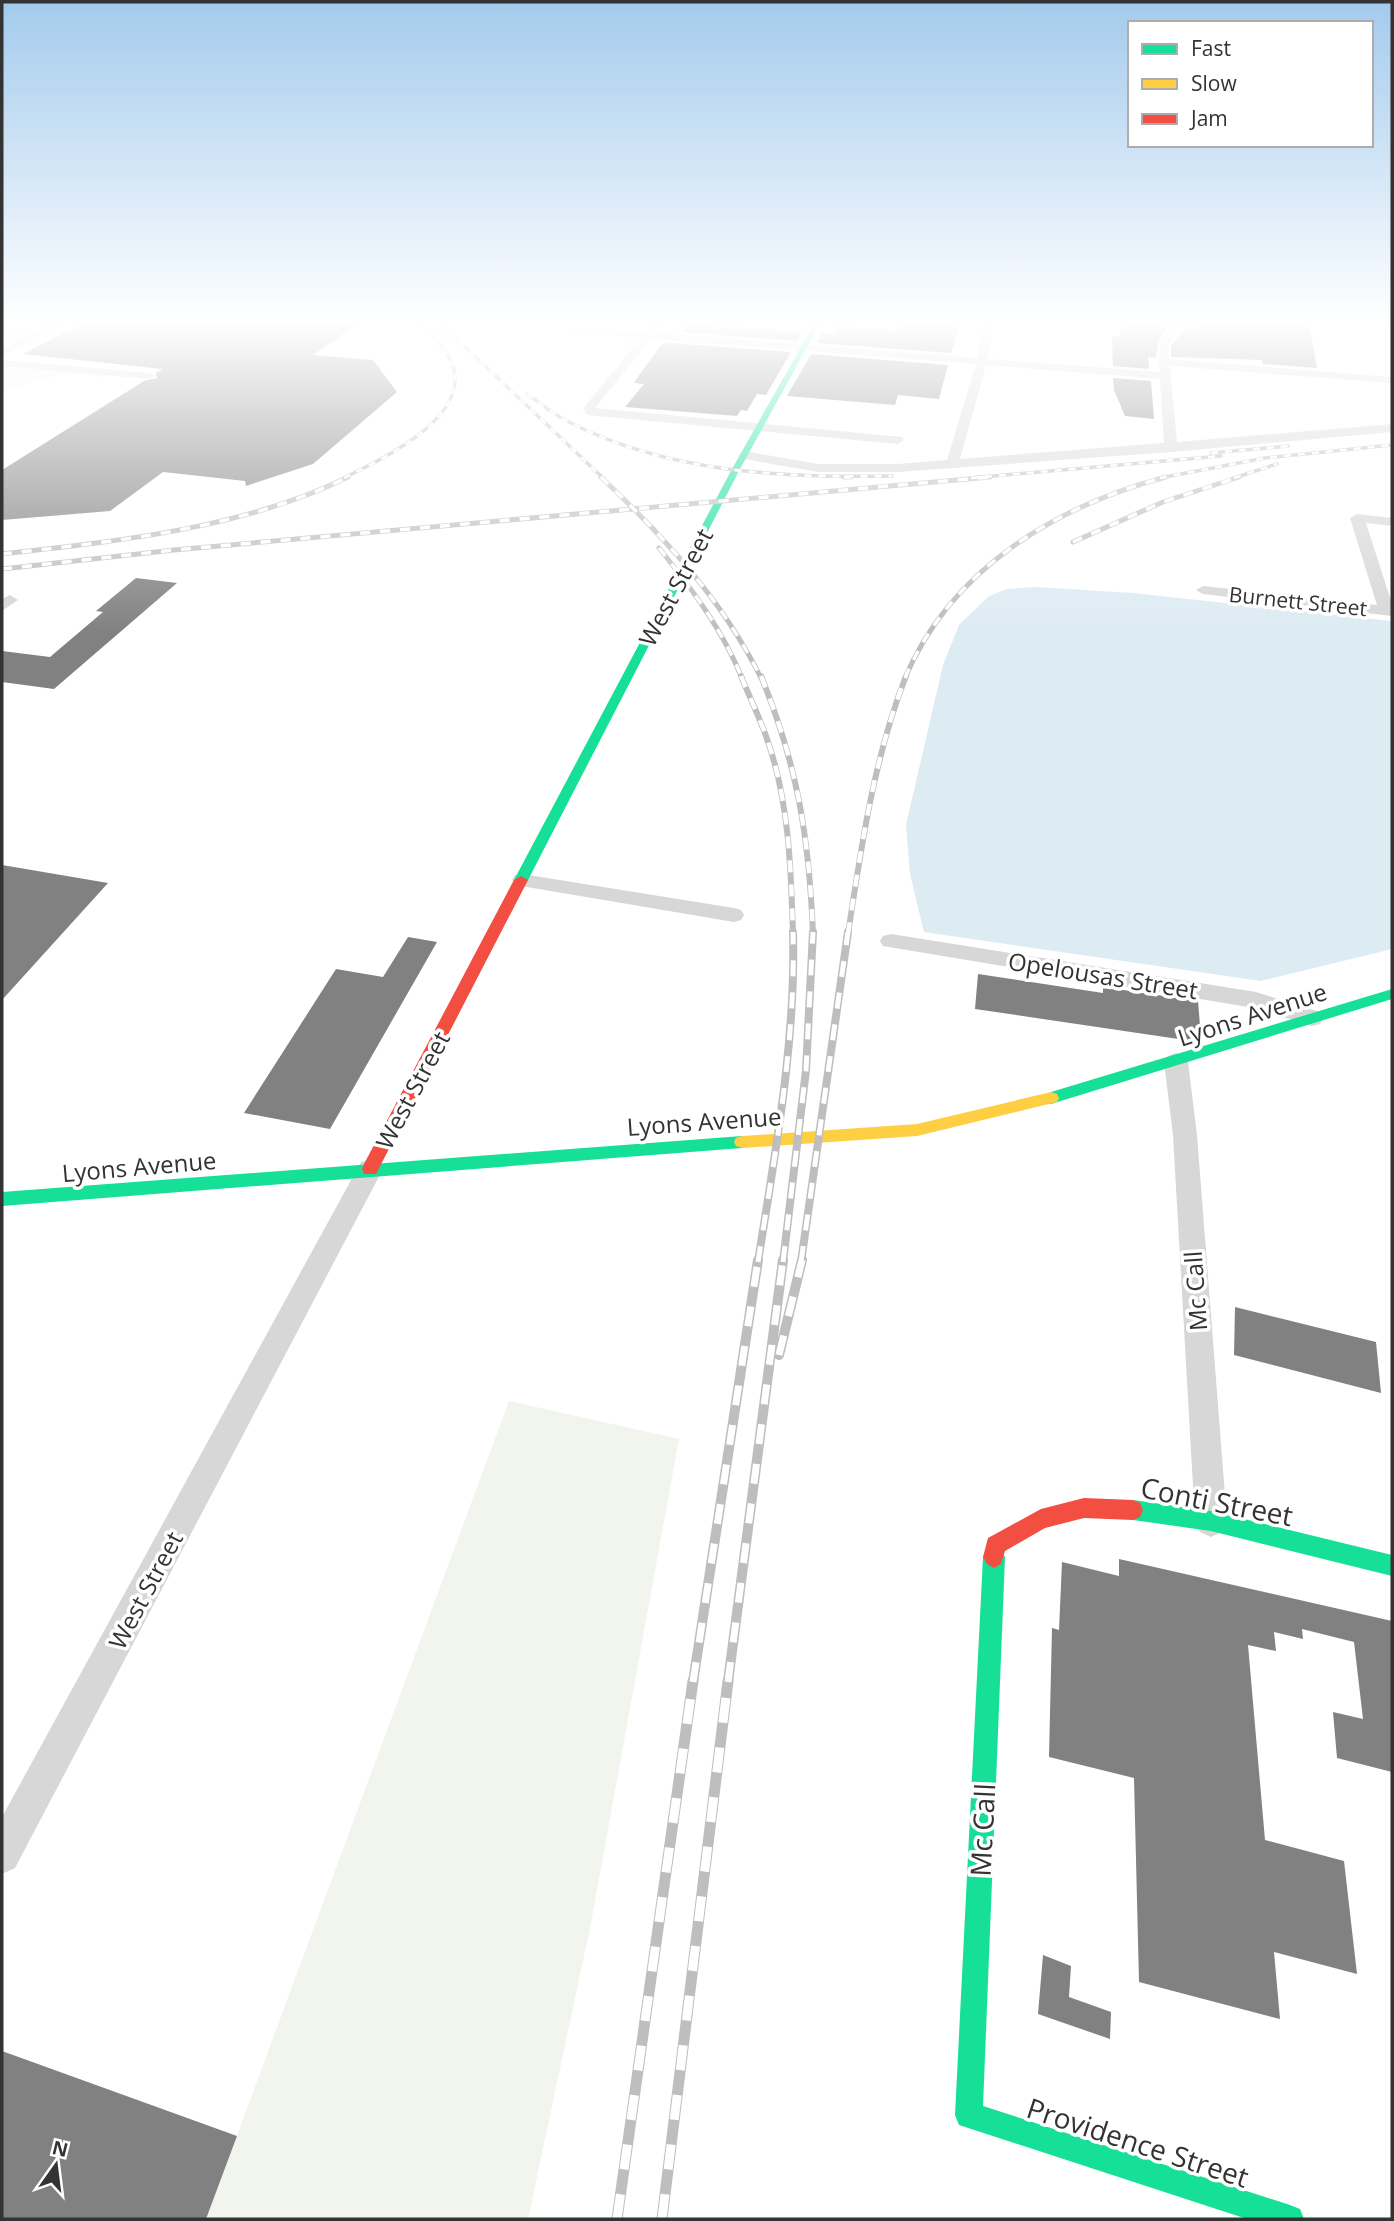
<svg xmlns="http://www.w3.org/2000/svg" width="1394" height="2221" viewBox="0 0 1394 2221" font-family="'Open Sans',sans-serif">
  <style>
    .green { fill: #f1f5ed }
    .water { fill: #ddebf3 }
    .building { fill: #818181 }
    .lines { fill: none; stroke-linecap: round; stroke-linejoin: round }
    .street { fill: #d7d7d7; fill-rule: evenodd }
    .fast { fill: #16e098; fill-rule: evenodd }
    .slow { fill: #ffcf43; fill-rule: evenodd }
    .jam { fill: #f24e42; fill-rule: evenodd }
    .rail-far5-casing { stroke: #bebebe; stroke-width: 3.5 }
    .rail-far4-casing { stroke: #bebebe; stroke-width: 5 }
    .rail-far3-casing { stroke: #bebebe; stroke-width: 6 }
    .rail-far2-casing { stroke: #bebebe; stroke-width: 8 }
    .rail-far1-casing { stroke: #bebebe; stroke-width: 10 }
    .rail-casing { stroke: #bebebe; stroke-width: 11 }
    .rail-far5 { stroke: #fff; stroke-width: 2.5; stroke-dasharray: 7; stroke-linecap: butt }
    .rail-far4 { stroke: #fff; stroke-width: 3.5; stroke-dasharray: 10; stroke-linecap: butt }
    .rail-far3 { stroke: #fff; stroke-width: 4.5; stroke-dasharray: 12; stroke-linecap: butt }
    .rail-far2 { stroke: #fff; stroke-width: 5; stroke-dasharray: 16; stroke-linecap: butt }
    .rail-far1 { stroke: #fff; stroke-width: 7; stroke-dasharray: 20; stroke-linecap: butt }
    .rail { stroke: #fff; stroke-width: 9; stroke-dasharray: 25; stroke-linecap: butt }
    .labels { text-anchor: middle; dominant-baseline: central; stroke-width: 7; stroke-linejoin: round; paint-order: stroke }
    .far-street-label { font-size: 21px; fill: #333; stroke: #fff }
    .street-label { font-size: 24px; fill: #333; stroke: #fff }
    .near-street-label { font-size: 28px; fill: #333; stroke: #fff }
  </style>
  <rect width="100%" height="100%" fill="#fff"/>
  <path class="green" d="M2,322H51L9,344H2Z
    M2,366L106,375L103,377L65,374L2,391Z
    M509,1401L679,1439L590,1928L528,2219H206Z"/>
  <path class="water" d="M1034,587L1133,593L1392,621V949L1261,981L924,932L910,874L906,825L943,665L959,625L989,596L1007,589Z"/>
  <path class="building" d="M84,322H360L313,355L373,360L397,392L313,464L246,486L245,481L163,472L110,511L2,520V470L144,381L157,378L156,373L163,369L23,354Z
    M690,322H719L717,326L802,332L797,341L681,332Z
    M927,322H960L951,353L817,343L822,333L833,334L838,326L897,331L901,323L926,325Z
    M1128,322L1169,326L1159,339L1156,358L1148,357L1149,369L1113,366L1112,336H1120L1121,327L1128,328Z
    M1200,322L1309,323L1317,368L1263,364L1262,360L1171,357V346L1186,327H1201Z
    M672,343L791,352L766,395L757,394L747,411L741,410L737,416L625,407L644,384L634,383L639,375L662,344Z
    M811,354L948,365L939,399L898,395L895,405L787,396Z
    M1113,378L1151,381L1154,419L1125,416L1114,390Z
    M136,578L177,583L54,689L2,682V651L50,657L103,612L96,611Z
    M2,865L108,883L2,1000Z
    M408,937L437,942L330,1129L244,1113L336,969L383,977Z
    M978,974L1103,993V987L1198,1001L1201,1038L1192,1041L975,1009Z
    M1235,1307L1376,1342L1381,1393L1234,1355Z
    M1119,1559L1392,1621V1772L1337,1758L1333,1712L1363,1719L1354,1642L1302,1629L1303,1639L1274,1632L1276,1651L1248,1645L1265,1840L1344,1861L1357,1974L1274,1952L1280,2019L1139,1982L1134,1778L1049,1757L1052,1628L1059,1630L1062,1562L1119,1576Z
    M1043,1955L1071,1966L1069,1997L1111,2012L1110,2039L1038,2014Z
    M2,2051L237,2136L206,2219H2Z"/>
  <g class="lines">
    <path class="street" d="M53,322H66L2,356V349Z
      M657,322L662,325L656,333L977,358L984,322H994L988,359L1160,372C1158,347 1157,342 1175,322H1186L1168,345L1169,359L1392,377V383L1170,366L1177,442L1392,424V432L1171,452L898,472H818L744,459L738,455L744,451L818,464H898L947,460L976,364L651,339L595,408L902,437L904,440L898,444L587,415L583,408L585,406L641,338L570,332L566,331V327L646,332ZM986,365L1160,379L1164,443L960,459Z
      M1383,322H1392V333L1388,332Z
      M2,360L150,373L156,376L150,379L2,366Z
      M1357,514L1392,518V526L1366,523L1392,604V616L1203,594L1196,590L1203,586L1377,605L1350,518Z
      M10,595L18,600L2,611V599Z
      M522,874L734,908L741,910L744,915L741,920L734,922L515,885L512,880L515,875Z
      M891,934L1256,992L1320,1012L1323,1018L1320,1024L1312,1026L1254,1008L883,946L880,941L883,936Z
      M1176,1053L1184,1056L1188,1062L1197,1135L1227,1521L1222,1532L1211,1537L1200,1532L1195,1521L1173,1135L1164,1062L1168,1056Z
      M370,1159L379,1162L383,1169L15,1868L2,1874V1817L361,1162Z"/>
    <path class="fast" d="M815,322H821L740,469L528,880L526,883H516L514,880L732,469Z
      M1392,989V999L1051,1104L1043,1098L1051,1092Z
      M742,1136L748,1138L750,1142L748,1146L742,1148L2,1206V1192Z
      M1133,1500L1211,1511L1392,1555V1576L1211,1531L1133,1520L1126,1517L1123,1510L1126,1503Z
      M994,1546L1001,1550L1005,1557L983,2106L1290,2205L1300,2209L1304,2219H1247L959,2125L955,2115L983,1557L987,1550Z"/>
    <path class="slow" d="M1051,1092L1057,1094L1059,1098L1057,1102L917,1136L742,1148L736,1146L734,1142L736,1138L742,1136L917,1124Z"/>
    <path class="jam" d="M521,876L528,880L376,1174H364L362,1169L364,1164L514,880Z
      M1084,1498L1133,1500L1140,1503L1143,1510L1140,1517L1133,1520L1084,1518L1045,1528L1005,1551L1001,1564L994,1568L987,1564L983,1557L988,1538L1041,1509Z"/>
    <defs>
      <path id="rail-far5" d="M439,322L603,478
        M527,394C540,403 553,414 567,421C667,473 782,478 892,476
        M1211,453L1288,446
        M344,478C379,461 466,420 454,370C449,351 433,336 419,322
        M971,478L1221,456
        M1160,478L1265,458L1392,445
        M1234,478L1277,464"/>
      <path id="rail-far4" d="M601,477C664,537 722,599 761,678
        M844,477H851
        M1073,542L1163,502L1239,477
        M659,548C692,589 722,629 742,678
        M2,554C118,541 242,529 348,477
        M2,569L174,550L990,477
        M905,678C951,569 1056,506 1166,477"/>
      <path id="rail-far3" d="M741,676C749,696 759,716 766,736C789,799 791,868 793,934
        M761,676C798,767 809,837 813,934
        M848,934C861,848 874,757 906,676"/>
      <path id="rail-far2" d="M758,1262C775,1153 796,1042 793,932
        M783,1262L806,1070L813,932
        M801,1262L848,932"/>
      <path id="rail-far1" d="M779,1355L802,1260
        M693,1682L758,1260
        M728,1682L783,1260"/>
      <path id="rail" d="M617,2219L693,1681
        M662,2219L728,1681"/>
    </defs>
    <use href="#rail-far5" class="rail-far5-casing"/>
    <use href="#rail-far4" class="rail-far4-casing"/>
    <use href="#rail-far3" class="rail-far3-casing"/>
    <use href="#rail-far2" class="rail-far2-casing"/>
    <use href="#rail-far1" class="rail-far1-casing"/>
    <use href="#rail" class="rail-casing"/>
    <use href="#rail-far5" class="rail-far5"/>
    <use href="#rail-far4" class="rail-far4"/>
    <use href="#rail-far3" class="rail-far3"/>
    <use href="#rail-far2" class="rail-far2"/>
    <use href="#rail-far1" class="rail-far1"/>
    <use href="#rail" class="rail"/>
  </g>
  <linearGradient id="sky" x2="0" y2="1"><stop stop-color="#a3caec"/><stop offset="0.51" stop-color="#fff"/><stop offset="1" stop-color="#fff" stop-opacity="0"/></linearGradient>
  <rect width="1394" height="633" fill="url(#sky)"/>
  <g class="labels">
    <g class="far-street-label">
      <text transform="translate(1298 601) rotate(6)">Burnett Street</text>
    </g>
    <g class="street-label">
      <text transform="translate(675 587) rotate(-62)">West Street</text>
      <text transform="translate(1103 975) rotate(9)">Opelousas Street</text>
      <text transform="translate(1252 1014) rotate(-18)">Lyons Avenue</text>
      <text transform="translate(412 1090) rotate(-62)">West Street</text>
      <text transform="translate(704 1121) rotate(-4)">Lyons Avenue</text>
      <text transform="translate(139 1166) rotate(-5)">Lyons Avenue</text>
      <text transform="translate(1195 1291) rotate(-94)">Mc Call</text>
      <text transform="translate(145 1590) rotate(-62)">West Street</text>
    </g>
    <g class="near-street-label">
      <text transform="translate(1217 1501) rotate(11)">Conti Street</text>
      <text transform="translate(982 1830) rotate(-87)">Mc Call</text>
      <text transform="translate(1138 2142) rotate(18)">Providence Street</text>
    </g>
  </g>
  <rect width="1394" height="2221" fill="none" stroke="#333333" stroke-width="7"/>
  <rect x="1128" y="21" width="245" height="126" fill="#ffffff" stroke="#adadad" stroke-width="2"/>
  <rect x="1142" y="44" width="35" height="10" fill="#16e098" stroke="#adadad" stroke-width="2"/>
  <text x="1191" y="56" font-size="21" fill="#333333">Fast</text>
  <rect x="1142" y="79" width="35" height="10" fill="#ffcf43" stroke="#adadad" stroke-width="2"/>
  <text x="1191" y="91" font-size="21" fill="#333333">Slow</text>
  <rect x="1142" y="114" width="35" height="10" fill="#f24e42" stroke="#adadad" stroke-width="2"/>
  <text x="1191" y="126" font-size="21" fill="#333333">Jam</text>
  <g transform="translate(56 2165) rotate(14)" stroke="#ffffff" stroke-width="5" paint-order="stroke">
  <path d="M0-5L12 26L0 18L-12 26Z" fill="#333333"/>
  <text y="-10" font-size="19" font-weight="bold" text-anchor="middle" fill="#333333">N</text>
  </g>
</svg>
